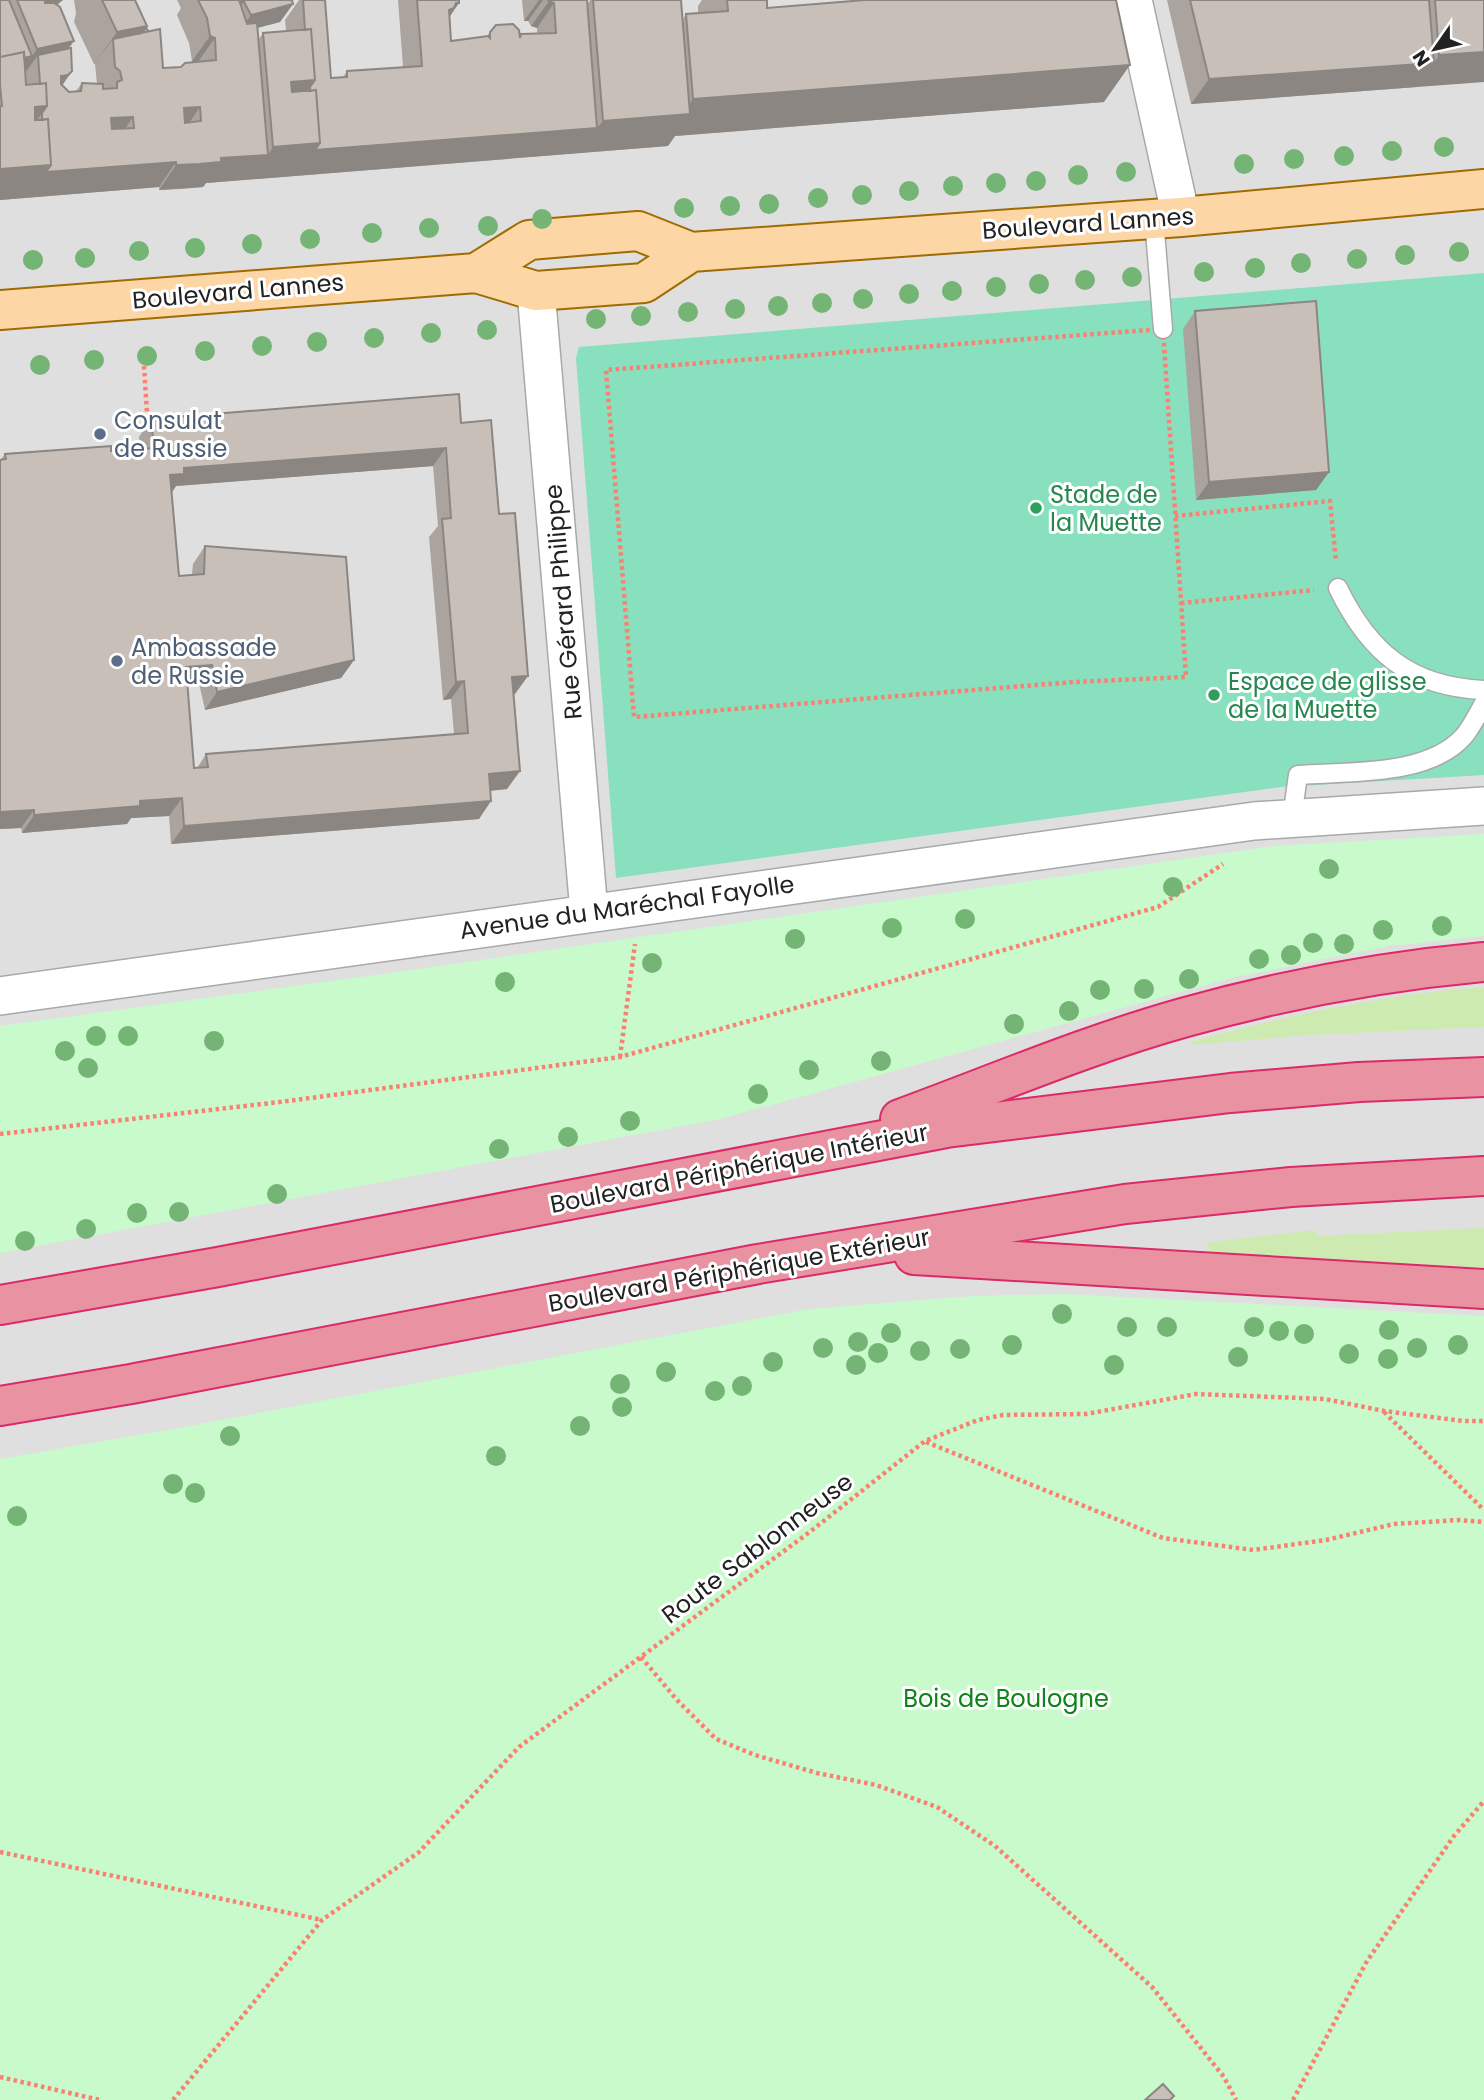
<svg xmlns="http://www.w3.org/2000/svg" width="1484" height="2100" viewBox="0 0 1484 2100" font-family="Poppins,sans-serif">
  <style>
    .residential { fill: #e0dfdf }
    .grass { fill: #cdebb0 }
    .park { fill: #c8facc }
    .pitch { fill: #88e0be }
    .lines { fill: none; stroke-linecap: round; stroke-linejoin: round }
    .lane-casing { stroke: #a9a9a9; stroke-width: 21 }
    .street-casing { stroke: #a9a9a9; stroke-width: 40 }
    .primary-casing { stroke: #a06b00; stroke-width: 42 }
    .highway-casing { stroke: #dc2a67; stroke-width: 42 }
    .path { stroke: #fa8072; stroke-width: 4.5; stroke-dasharray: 3.5 3.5; stroke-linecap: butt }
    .lane { stroke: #fff; stroke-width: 18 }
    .street { stroke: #fff; stroke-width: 37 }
    .primary { stroke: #fcd6a4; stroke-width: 38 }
    .highway { stroke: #e892a2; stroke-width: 38 }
    .tree { fill: #74b475 }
    .wall { fill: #aba49e; fill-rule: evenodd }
    .shaded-wall { fill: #8b8681 }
    .building { fill: #c7bfb8; stroke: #8b8681; stroke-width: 2; fill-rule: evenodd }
    .service-dot { fill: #5c6f8a; stroke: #fff; stroke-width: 2.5 }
    .leisure-dot { fill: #2e9e5b; stroke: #fff; stroke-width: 2.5 }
    .labels { text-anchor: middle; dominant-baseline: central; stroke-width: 6; stroke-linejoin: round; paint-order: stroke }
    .street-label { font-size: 24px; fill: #222; stroke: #fff }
    .service-label { font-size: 24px; fill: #4e5e75; stroke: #fff; text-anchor: start }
    .leisure-label { font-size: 24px; fill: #27864d; stroke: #fff; text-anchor: start }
    .park-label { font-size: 24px; fill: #0c8416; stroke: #fff }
  </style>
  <rect width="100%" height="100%" fill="#f2efe9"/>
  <path class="residential" d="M0,0H1484V2100H0Z"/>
  <path class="grass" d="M1484,987V1027L1309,1035L1191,1045L1190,1042C1286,1016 1385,994 1484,987Z
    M1484,1228V1268L1210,1252L1207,1245L1210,1242L1315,1230L1317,1236Z"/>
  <path class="park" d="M1484,834V936L1389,946L1231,978L720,1119L0,1253V1026L383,974L1274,846Z
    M1065,1294L1484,1316V2100H0V1459L179,1428L809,1309L973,1296Z"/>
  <path class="pitch" d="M1484,273V775L1281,787L616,878L576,358L579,347Z"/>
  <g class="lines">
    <defs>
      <path id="lane" d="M1154,219L1163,329
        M1338,588C1369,652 1410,687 1484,690
        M1292,818L1298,775C1348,771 1428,777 1464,736C1472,726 1478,714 1484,703"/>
      <path id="street" d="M1133,0L1181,217
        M536,291L589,912
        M0,996L1254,821L1484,806"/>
      <path id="primary" d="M476,273L529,240L638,231L691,252L1181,217L1484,189
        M0,310L476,273L536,291L644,283L691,252"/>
      <path id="highway" d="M900,1119C995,1084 1089,1044 1186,1017C1283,990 1384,971 1484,962
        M914,1255L1484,1289
        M0,1305L218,1267L946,1128L1230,1093L1359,1082L1484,1077
        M0,1406L131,1384L758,1264L1125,1204L1291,1187L1484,1176"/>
    </defs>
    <use href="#lane" class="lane-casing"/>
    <use href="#street" class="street-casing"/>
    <use href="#primary" class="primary-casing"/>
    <use href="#highway" class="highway-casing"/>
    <path class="path" d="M1163,329L1186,677L1074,682L634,717L606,370Z
      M144,366L148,428
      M1175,516L1330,501L1336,562
      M1181,603L1314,590
      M620,1057L635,944
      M0,1134L280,1102L620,1057L1158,907L1223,864
      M1384,1412L1484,1510
      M926,1442L1163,1538L1253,1550L1326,1540L1394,1524L1459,1520L1484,1522
      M641,1657L677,1700L716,1739L755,1755L817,1773L876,1785L937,1807L995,1846L1152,1987L1224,2077L1236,2100
      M0,1852L322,1920
      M0,2077L100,2100
      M173,2100L322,1920L418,1853L519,1747L811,1531L925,1441L978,1420L1003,1415L1086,1414L1196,1394L1325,1399L1384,1411L1463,1421H1484
      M1293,2100L1367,1961L1454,1836L1484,1801"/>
    <use href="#lane" class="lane"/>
    <use href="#street" class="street"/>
    <use href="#primary" class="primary"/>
    <use href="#highway" class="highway"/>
  </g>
  <g class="tree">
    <circle cx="1444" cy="147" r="10"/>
    <circle cx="1392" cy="151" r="10"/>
    <circle cx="1344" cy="156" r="10"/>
    <circle cx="1294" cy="159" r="10"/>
    <circle cx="1244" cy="164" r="10"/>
    <circle cx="1126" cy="172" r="10"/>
    <circle cx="1078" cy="175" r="10"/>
    <circle cx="1036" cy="181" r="10"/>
    <circle cx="996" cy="183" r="10"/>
    <circle cx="953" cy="186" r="10"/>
    <circle cx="909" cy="191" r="10"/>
    <circle cx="862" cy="195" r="10"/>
    <circle cx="818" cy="198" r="10"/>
    <circle cx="769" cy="204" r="10"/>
    <circle cx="730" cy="206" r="10"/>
    <circle cx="684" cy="208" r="10"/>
    <circle cx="542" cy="219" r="10"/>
    <circle cx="488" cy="226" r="10"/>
    <circle cx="429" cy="228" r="10"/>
    <circle cx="372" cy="233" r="10"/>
    <circle cx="310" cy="239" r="10"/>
    <circle cx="252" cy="244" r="10"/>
    <circle cx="195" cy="248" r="10"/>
    <circle cx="139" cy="251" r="10"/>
    <circle cx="1459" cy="252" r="10"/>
    <circle cx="1405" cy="255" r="10"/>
    <circle cx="85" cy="258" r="10"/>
    <circle cx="1357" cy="259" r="10"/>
    <circle cx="33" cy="260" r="10"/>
    <circle cx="1301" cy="263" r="10"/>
    <circle cx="1255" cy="268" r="10"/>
    <circle cx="1204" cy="272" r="10"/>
    <circle cx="1132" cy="277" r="10"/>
    <circle cx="1085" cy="280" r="10"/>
    <circle cx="1039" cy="284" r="10"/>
    <circle cx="996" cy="287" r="10"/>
    <circle cx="952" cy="291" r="10"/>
    <circle cx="909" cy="294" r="10"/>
    <circle cx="863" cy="299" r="10"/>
    <circle cx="822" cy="303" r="10"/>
    <circle cx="778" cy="306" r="10"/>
    <circle cx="735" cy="309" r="10"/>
    <circle cx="688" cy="312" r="10"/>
    <circle cx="641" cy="316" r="10"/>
    <circle cx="596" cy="319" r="10"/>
    <circle cx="487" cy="330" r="10"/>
    <circle cx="431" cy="333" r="10"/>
    <circle cx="374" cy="338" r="10"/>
    <circle cx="317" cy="342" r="10"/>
    <circle cx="262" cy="346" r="10"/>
    <circle cx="205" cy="351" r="10"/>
    <circle cx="147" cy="356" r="10"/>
    <circle cx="94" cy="360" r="10"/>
    <circle cx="40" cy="365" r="10"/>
    <circle cx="1329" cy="869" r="10"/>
    <circle cx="1173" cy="887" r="10"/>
    <circle cx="965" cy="919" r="10"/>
    <circle cx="1442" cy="926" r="10"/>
    <circle cx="892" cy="928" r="10"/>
    <circle cx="1383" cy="930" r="10"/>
    <circle cx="795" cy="939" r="10"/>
    <circle cx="1313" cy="943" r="10"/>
    <circle cx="1344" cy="944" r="10"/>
    <circle cx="1291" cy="955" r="10"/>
    <circle cx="1259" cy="959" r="10"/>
    <circle cx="652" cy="963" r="10"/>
    <circle cx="1189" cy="979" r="10"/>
    <circle cx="505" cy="982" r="10"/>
    <circle cx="1144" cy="989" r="10"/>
    <circle cx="1100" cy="990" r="10"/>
    <circle cx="1069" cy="1011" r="10"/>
    <circle cx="1014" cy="1024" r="10"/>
    <circle cx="96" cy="1036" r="10"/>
    <circle cx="128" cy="1036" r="10"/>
    <circle cx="214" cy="1041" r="10"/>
    <circle cx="65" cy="1051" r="10"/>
    <circle cx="881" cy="1061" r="10"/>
    <circle cx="88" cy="1068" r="10"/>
    <circle cx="809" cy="1070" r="10"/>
    <circle cx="758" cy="1094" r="10"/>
    <circle cx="630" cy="1121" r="10"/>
    <circle cx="568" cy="1137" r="10"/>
    <circle cx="499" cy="1149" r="10"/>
    <circle cx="277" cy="1194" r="10"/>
    <circle cx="179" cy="1212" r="10"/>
    <circle cx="137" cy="1213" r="10"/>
    <circle cx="86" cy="1229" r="10"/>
    <circle cx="25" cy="1241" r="10"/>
    <circle cx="1062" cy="1314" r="10"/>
    <circle cx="1127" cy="1327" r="10"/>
    <circle cx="1167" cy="1327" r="10"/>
    <circle cx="1254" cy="1327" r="10"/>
    <circle cx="1389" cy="1330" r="10"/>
    <circle cx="1279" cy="1331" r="10"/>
    <circle cx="891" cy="1333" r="10"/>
    <circle cx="1304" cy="1334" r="10"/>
    <circle cx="858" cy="1342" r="10"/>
    <circle cx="1012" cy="1345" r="10"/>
    <circle cx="1458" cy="1345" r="10"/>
    <circle cx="823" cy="1348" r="10"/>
    <circle cx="1417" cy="1348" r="10"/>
    <circle cx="960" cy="1349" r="10"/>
    <circle cx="920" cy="1351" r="10"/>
    <circle cx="878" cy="1353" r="10"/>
    <circle cx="1349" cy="1354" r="10"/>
    <circle cx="1238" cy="1357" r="10"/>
    <circle cx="1388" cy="1359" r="10"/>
    <circle cx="773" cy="1362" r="10"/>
    <circle cx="856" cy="1365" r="10"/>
    <circle cx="1114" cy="1365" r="10"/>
    <circle cx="666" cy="1372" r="10"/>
    <circle cx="620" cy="1384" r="10"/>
    <circle cx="742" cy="1386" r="10"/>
    <circle cx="715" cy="1391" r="10"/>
    <circle cx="622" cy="1407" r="10"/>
    <circle cx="580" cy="1426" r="10"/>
    <circle cx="230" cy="1436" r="10"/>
    <circle cx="496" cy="1456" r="10"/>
    <circle cx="173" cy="1484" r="10"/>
    <circle cx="195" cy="1493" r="10"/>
    <circle cx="17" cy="1516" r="10"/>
  </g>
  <path class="wall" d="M0,0H63L57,5L69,48L72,71L62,85L69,92L76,91L82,83L97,84L95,64H94L74,22L76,13L74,0H70H135L163,68L181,67L194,62L192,61L189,43L177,15L181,8L177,0H292L293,4L280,22L257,28L258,40L263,33L286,31L285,20L299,0H325L331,78L343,77L347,71L403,67L398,0H459L450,16L451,41L487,36L490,32L520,35L521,34L537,33V28L531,26L528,21H524L522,0H587V5L590,0H681L683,19L686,14L698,13V6L702,0H767V8L1104,102L675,136L668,146L206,183L203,187L182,189L159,190V187L0,200Z
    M1167,0H1484L1417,87L1191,104Z
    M1195,311L1329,472L1316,490L1196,500L1183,329Z
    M151,419L461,423L499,514L515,694H513L520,771L507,789L490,791L479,819L171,844L169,816L131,818L127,824L22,833L21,828L0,829V460L1,459L5,454L111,451L140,449L139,437ZM433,466L438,526L429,537L443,700L451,699L454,734L206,754L197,768H194L187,684L199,683L205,710L341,678L354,660L205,546L193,564L192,574L179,576L172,492L176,486Z"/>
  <path class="shaded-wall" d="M39,0H63L45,13Z
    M238,0H245L232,19Z
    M539,0H543L528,21H524Z
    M549,1L554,3L537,28L531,26Z
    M456,3H459L442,28L449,10Z
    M293,4L280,22L238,33L251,15Z
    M147,26L127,53L113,39L94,64L117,32Z
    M210,36L215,38L197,63L192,61Z
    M74,41L51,73L38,55L20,80L15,81L37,49Z
    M1484,52V82L1417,87L1439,55Z
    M32,56L15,81L2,62Z
    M1434,63L1417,87L1191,104L1209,79Z
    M1130,65L1104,102L675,136L668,146L206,183L203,187L159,190L176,165L221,158L268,155L273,147L320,143L597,128L603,121L682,115L693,99Z
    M72,71L55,96L61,76Z
    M315,80L293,112L291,82Z
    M47,106L24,138L35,107Z
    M200,107L183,132L184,108Z
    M133,117L116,142L94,143L111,118Z
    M176,162L159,187L0,200V169L51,165Z
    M446,448L433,466L176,486L172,492L170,475L184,468Z
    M1329,472L1316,490L1196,500L1209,482Z
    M354,660L341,678L205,710L217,692Z
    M212,665L199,683L174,685L186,667Z
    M528,676L515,694L499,695L512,677Z
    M464,681L451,699L443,700L456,682Z
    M520,771L507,789L476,792L489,774Z
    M182,798L169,816L131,818L127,824L22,833L34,815L140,801Z
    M491,801L479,819L171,844L184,826Z
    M34,810L21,828L0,829V812Z"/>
  <path class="building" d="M0,0H9L32,56L24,58V52L0,57Z
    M17,0H45V3H54L60,7L74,41L37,49Z
    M102,0H135L147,26L117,32Z
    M198,0H239L247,24L257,23L268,155L221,158V162L199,164L176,165V162L46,172L51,165L48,119L42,120V113L47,106L46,83L40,84L38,55L71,48L72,71L68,75L61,76V84L69,92L81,91L82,83L103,84V89L117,88V82L122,80L120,71L115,67L113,39L160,29L163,68L181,67L185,63L216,60L215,38L210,36L207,18ZM200,107L201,121L185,123L184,108ZM133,117L134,128L112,129L111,118Z
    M245,0H292L293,4L251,15L244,2Z
    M303,0H325L331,78L347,77V71L422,66L417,0H459V3H456L454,8L449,10L451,41L488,36L490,38V32L496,25L513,24L519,30L520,38L521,34L556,33L554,3L549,1L548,0H587L597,128L315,150L320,143L316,90L310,91V87L315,80L311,29L305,30Z
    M593,0H681L690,114L603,121Z
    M727,0H767V8L865,0H1116L1130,65L693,99L686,14L728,11Z
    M1190,0H1429L1434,63L1209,79Z
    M1435,0H1484V52L1439,55Z
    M146,27L148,31L142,33Z
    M311,29L315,80L291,82L292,92L316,90L320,143L273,147L263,33Z
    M24,52L26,85L46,83L47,106L35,107V120L48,119L51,165L0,169V106H2L0,85V57Z
    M1316,301L1329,472L1209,482L1195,311Z
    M459,394L461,423L491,420L499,514L515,513L528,676L512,677L520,771L489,774L491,801L184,826L182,798L140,801V806L34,815V810L0,812V460L6,459L5,454L111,446V451L154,448L151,419ZM446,448L451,518L442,519L456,682L464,681L468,733L206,754L208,767L194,768L186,667L212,665L217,692L354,660L346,557L205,546L204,574L179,576L170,475L184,474V468Z
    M1163,2084L1174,2096L1170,2100H1145Z"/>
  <g class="service-dot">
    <circle cx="100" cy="434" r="7"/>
    <circle cx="117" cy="661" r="7"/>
  </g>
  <g class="leisure-dot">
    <circle cx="1036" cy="508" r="7"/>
    <circle cx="1214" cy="695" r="7"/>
  </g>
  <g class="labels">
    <g class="street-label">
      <text transform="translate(1088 223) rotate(-4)">Boulevard Lannes</text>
      <text transform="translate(238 291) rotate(-5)">Boulevard Lannes</text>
      <text transform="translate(563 602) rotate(-95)">Rue Gérard Philippe</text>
      <text transform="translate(627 907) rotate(-8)">Avenue du Maréchal Fayolle</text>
      <text transform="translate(739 1168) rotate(-11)">Boulevard Périphérique Intérieur</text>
      <text transform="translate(739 1270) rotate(-10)">Boulevard Périphérique Extérieur</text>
      <text transform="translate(757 1548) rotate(-37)">Route Sablonneuse</text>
    </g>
    <g class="service-label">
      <text x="114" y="420">Consulat<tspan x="114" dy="28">de Russie</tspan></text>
      <text x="131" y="647">Ambassade<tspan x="131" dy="28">de Russie</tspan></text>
    </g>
    <g class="leisure-label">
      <text x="1050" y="494">Stade de<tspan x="1050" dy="28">la Muette</tspan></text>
      <text x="1228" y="681">Espace de glisse<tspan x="1228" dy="28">de la Muette</tspan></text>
    </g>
    <g class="park-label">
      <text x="1006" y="1698">Bois de Boulogne</text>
    </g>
  </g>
  <g transform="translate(1435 49) rotate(236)" stroke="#ffffff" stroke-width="5" paint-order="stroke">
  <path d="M0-5L12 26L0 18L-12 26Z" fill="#222222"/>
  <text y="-10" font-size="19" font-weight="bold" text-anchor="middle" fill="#222222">N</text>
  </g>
</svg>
